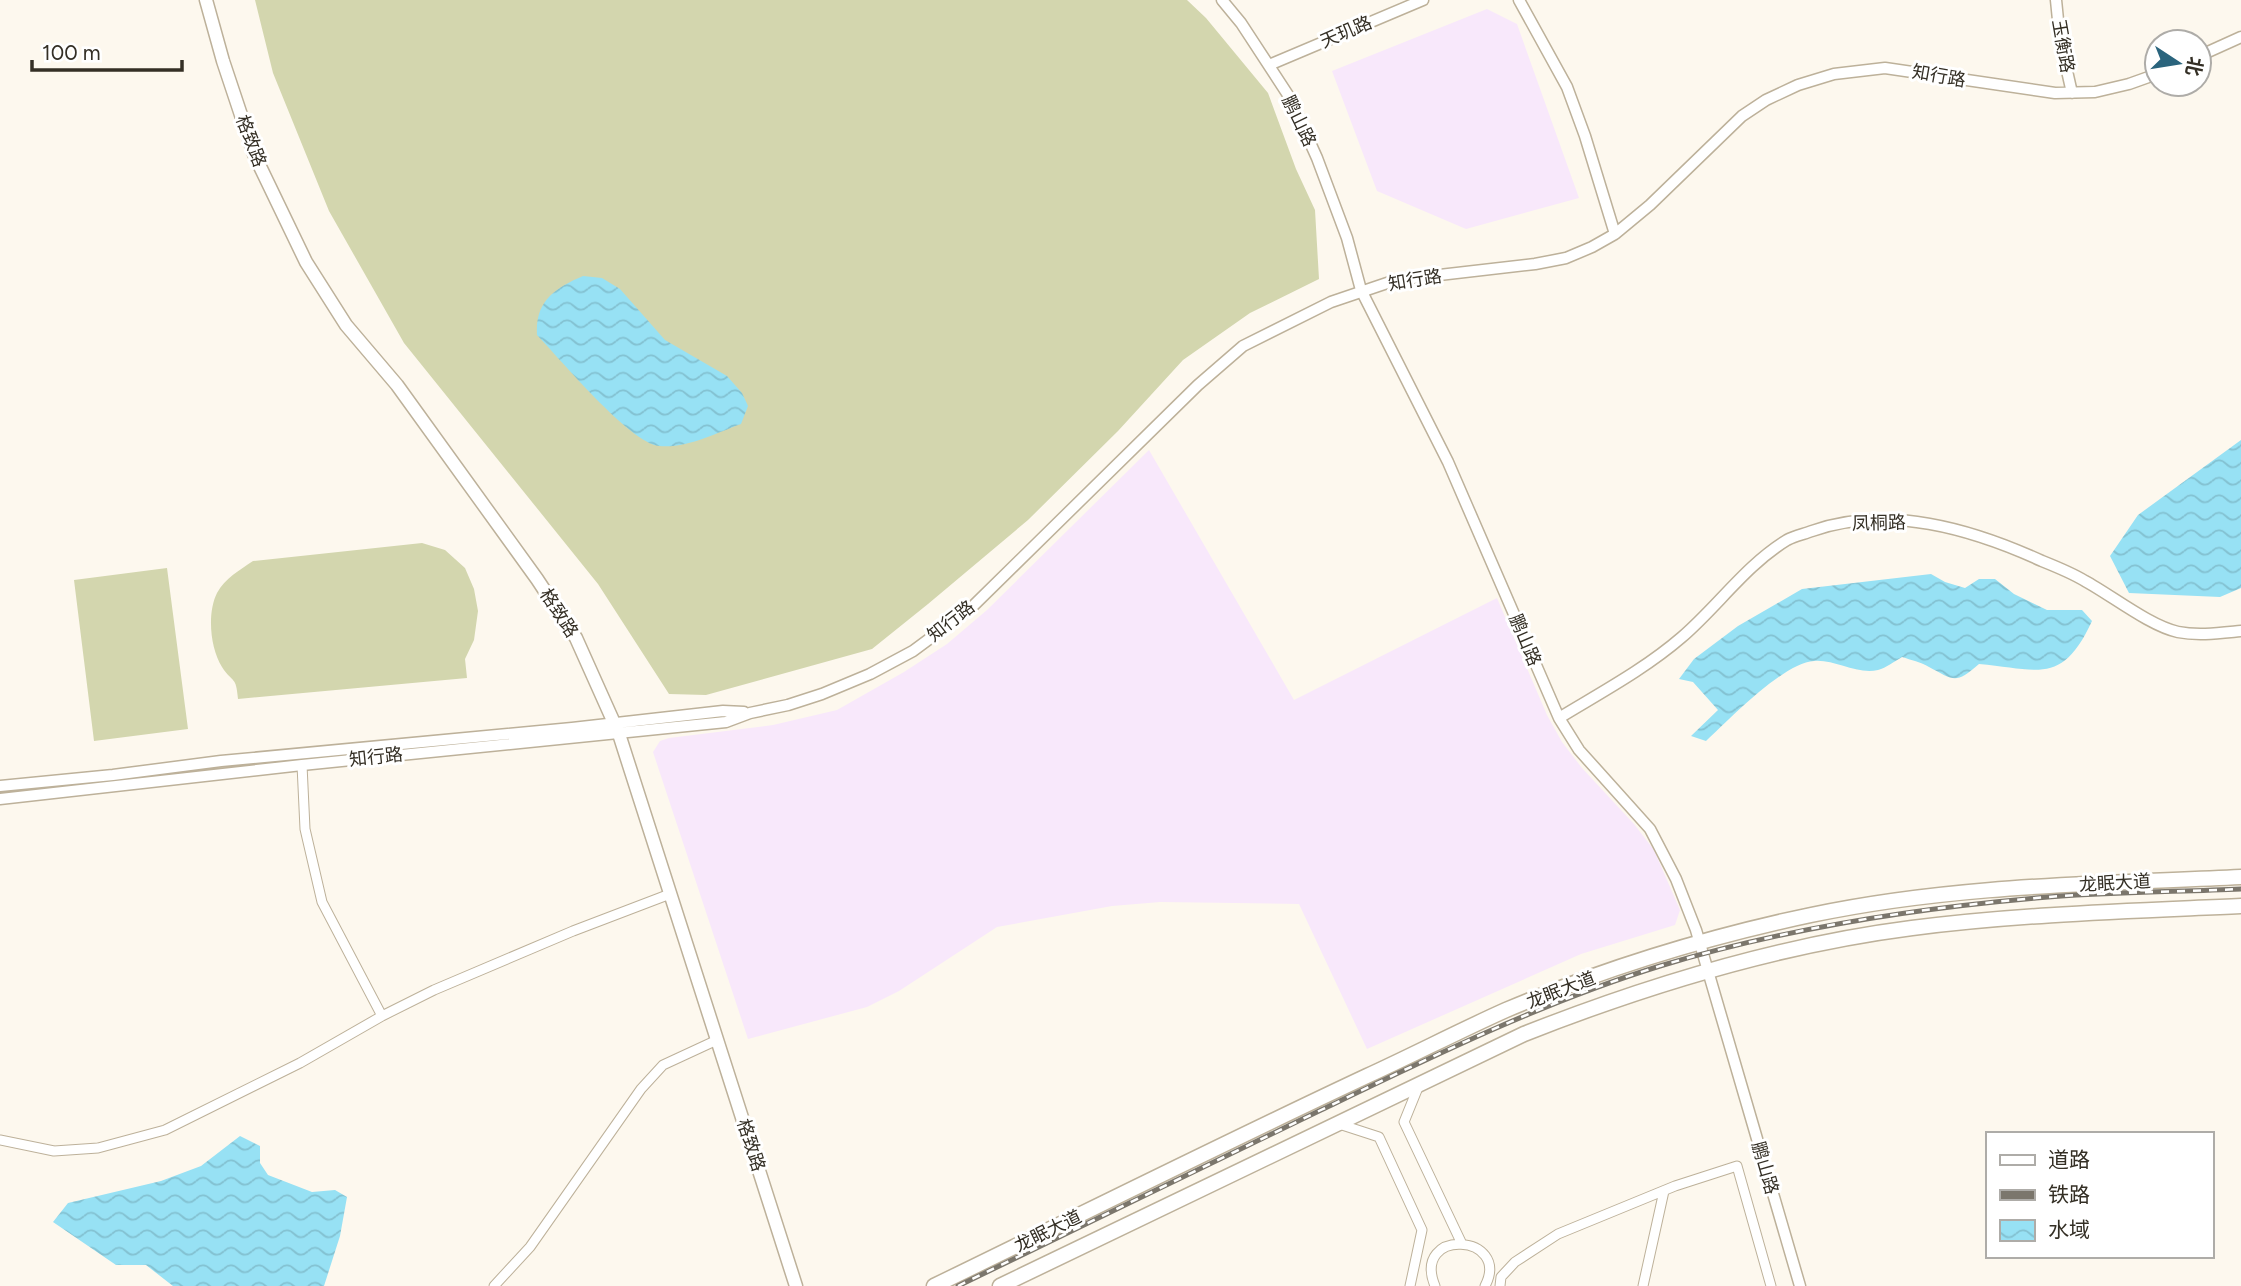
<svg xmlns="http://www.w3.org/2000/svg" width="2241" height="1286" viewBox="0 0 2241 1286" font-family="Figtree,'Noto Sans SC',sans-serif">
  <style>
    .commercial { fill: #f8e8fb }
    .pitch { fill: #d3d6ae }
    .water { fill: url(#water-waves) }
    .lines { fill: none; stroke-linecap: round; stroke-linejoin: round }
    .minor-casing { stroke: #bdb19a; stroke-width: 11 }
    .tertiary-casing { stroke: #bdb19a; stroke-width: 13 }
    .secondary-casing { stroke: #bdb19a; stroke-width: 15 }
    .primary-casing { stroke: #bdb19a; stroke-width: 17 }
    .minor { stroke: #fff; stroke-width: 9 }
    .tertiary { stroke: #fff; stroke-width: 10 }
    .secondary { stroke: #fff; stroke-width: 12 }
    .primary { stroke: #fff; stroke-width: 14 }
    .rail-casing { stroke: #7b766c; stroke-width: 5 }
    .rail { stroke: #fff; stroke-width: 2.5; stroke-dasharray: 8; stroke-linecap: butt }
    .labels { text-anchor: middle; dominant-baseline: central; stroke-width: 6; stroke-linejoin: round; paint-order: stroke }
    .street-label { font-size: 18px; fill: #342f25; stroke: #fff }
  </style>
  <defs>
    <pattern id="water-waves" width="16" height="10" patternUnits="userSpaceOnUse" patternTransform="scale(1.75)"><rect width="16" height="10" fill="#97e1f4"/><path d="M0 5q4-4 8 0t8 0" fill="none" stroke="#83c1d1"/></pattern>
  </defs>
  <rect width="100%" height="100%" fill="#fdf8ee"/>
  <path class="commercial" d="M1487,9L1517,24L1579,198L1466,229L1377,191L1332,71Z
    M1149,450L1294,700L1497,598L1547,715L1562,742L1582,768L1634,824L1654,850L1680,910L1675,925L1581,954L1367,1049L1299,904L1160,902L1112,906L997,927L899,991L867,1007L748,1039L653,752L660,741L669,738L773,725L837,710L904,672L947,644L987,610Z"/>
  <path class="pitch" d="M255,0H1187L1206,18L1268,93L1296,169L1315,210L1319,279L1250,313L1183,360L1118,431L1028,520L928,604L872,649L706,695L669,694L598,584L404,343L329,211L273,73Z
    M422,543L445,550L465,568L474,589L478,611L474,640L465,659L467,678L238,699C236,675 233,684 222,667C210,648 207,613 217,593C225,578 240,570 253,561Z
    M167,568L188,729L94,741L74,580Z"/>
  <path class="water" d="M583,276L602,278L620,289L665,340L727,376L742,393L748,406L741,424C716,433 686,449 659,446C630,443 560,359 537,335C535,301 555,288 583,276Z
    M2241,440V588L2220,597L2129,593L2110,556L2138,515Z
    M1931,574L1945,582L1965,588L1979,579H1995L2014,594L2047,610H2082L2092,621C2062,686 2038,669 1979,664C1955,685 1954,680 1929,667C1921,662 1911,660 1902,657C1895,661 1886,668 1878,670C1857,675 1834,659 1814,661C1783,663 1729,720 1706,741L1691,736L1718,710L1693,682L1679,679L1694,659L1738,626L1802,589Z
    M240,1136L260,1146V1163L268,1175L312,1192L335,1190L347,1197L340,1236L324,1286H173L146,1265H116L53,1222L68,1203L161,1181L201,1166Z"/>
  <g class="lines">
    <defs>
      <path id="minor" d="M302,765L305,829L322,902L382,1016
        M1419,1085L1404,1122L1461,1242
        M1339,1124L1379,1137L1422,1230L1410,1286
        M0,1140L54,1151L98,1148L165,1130L300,1063L382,1016L434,990L573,931L670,894
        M494,1286L530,1247L641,1089L663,1065L717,1040
        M1435,1286C1411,1227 1512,1234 1485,1286
        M1500,1286L1501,1277L1515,1262L1558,1234L1675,1186L1737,1166L1771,1286
        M1643,1286L1664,1191"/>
      <path id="tertiary" d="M1222,0L1241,23L1290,98L1317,158L1347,238L1361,290L1448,462L1559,718L1579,750L1650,829L1676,879L1696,930L1800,1286
        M1519,0L1567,87L1585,136L1615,234
        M2056,0L2060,40L2072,93
        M2199,56L2241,37
        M1269,65L1423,0
        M1559,718C1600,693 1645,669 1682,637C1718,606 1746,565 1787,540C1794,536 1804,534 1812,531C1888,504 1972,529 2042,561C2057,567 2072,573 2085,581C2111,595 2150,626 2178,632C2198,636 2220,633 2241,631
        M0,786L113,775L221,761L572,728L723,711L744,712
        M0,799L302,765L726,722L750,713L788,705L822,694L870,674L913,651L971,608L1198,385L1243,346L1331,302L1396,280L1535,264L1566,258L1592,247L1615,234L1650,205L1742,116L1766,100L1798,85L1834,74L1885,68L2055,93L2095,92L2129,84L2157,74"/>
      <path id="secondary" d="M206,0L223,61L254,154L306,262L346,325L397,385L537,579L576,638L619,734L796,1286"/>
      <path id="primary" d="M934,1286C1078,1216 1222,1144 1367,1076C1413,1055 1459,1031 1506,1010C1603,969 1707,937 1811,915C1953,885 2097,884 2241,877
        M1000,1286L1524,1034C1648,985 1779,945 1912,928C2021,914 2131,911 2241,906"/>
    </defs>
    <use href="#minor" class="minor-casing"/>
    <use href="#tertiary" class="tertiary-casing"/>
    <use href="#secondary" class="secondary-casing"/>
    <use href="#primary" class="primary-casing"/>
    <use href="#minor" class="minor"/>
    <use href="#tertiary" class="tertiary"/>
    <use href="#secondary" class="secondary"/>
    <use href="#primary" class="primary"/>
    <defs>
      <path id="rail" d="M958,1286C1079,1227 1200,1169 1321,1110C1431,1057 1543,1002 1660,966C1783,929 1909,909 2036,898C2104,892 2173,892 2241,889"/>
    </defs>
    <use href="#rail" class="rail-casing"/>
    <use href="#rail" class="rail"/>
  </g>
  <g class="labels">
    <g class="street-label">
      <text transform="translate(1346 32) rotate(-23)">天玑路</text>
      <text transform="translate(2063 46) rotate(80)">玉衡路</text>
      <text transform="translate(1939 76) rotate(10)">知行路</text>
      <text transform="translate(1299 121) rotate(64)">鹏山路</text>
      <text transform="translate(251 141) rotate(69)">格致路</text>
      <text transform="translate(1415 280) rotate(-9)">知行路</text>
      <text transform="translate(1879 523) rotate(-1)">凤桐路</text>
      <text transform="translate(559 613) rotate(57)">格致路</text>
      <text transform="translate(951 621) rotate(-38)">知行路</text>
      <text transform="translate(1525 640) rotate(67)">鹏山路</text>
      <text transform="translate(376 757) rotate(-6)">知行路</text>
      <text transform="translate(2115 883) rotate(-3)">龙眠大道</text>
      <text transform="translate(1561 990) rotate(-21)">龙眠大道</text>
      <text transform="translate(751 1145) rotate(72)">格致路</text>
      <text transform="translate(1765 1168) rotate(74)">鹏山路</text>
      <text transform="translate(1048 1231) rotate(-26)">龙眠大道</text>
    </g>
  </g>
  <rect x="1986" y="1132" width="228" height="126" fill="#ffffff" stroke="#aeaca8" stroke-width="2"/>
  <rect x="2000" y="1155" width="35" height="10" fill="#ffffff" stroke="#aeaca8" stroke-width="2"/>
  <text x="2048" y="1167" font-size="21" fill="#342f25">道路</text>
  <rect x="2000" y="1190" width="35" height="10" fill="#7b766c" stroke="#aeaca8" stroke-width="2"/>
  <text x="2048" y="1202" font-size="21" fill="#342f25">铁路</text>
  <rect x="2000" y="1220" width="35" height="21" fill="url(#water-waves)" stroke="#aeaca8" stroke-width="2"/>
  <text x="2048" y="1237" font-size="21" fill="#342f25">水域</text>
  <g transform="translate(2178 63) rotate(102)"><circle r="33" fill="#ffffff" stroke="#aeaca8" stroke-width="2"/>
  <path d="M0-5L12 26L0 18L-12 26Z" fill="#2a647d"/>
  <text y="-10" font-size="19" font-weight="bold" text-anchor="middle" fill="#342f25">北</text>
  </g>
  <path d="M32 60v10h150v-10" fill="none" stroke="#342f25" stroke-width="3.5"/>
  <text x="42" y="60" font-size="21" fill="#342f25" stroke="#ffffff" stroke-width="5" paint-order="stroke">100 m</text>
</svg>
